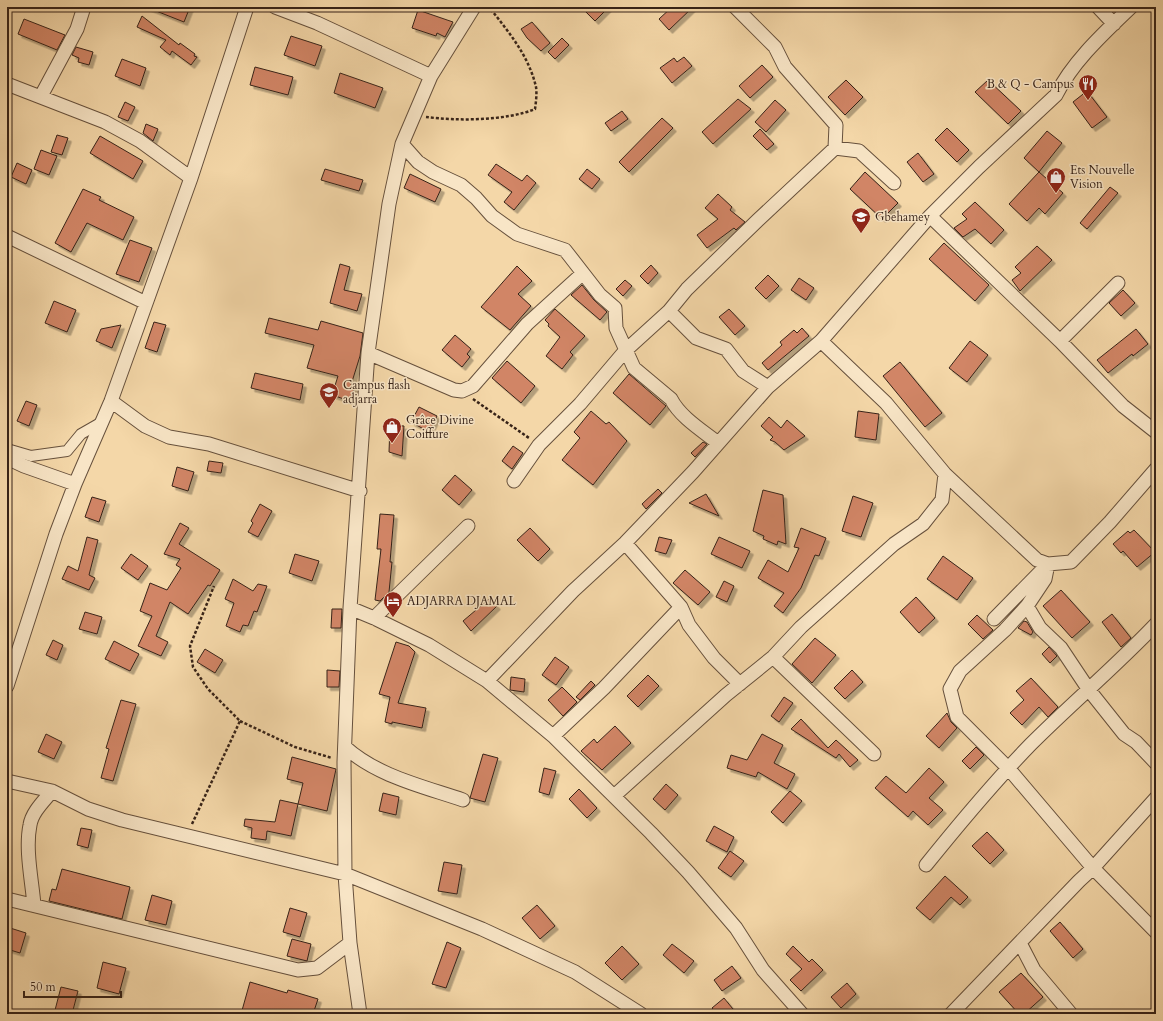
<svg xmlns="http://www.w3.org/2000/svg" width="1163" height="1021" viewBox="0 0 1163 1021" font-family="Cardo,serif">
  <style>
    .building { fill: #d18566; stroke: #372318; filter: url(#shadow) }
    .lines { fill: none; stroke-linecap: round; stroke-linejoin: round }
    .pedestrian-casing { stroke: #66503c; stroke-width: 12 }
    .minor-casing { stroke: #66503c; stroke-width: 15 }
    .path { stroke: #372318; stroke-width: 2.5; stroke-dasharray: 3 2; stroke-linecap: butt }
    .pedestrian { stroke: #f8e5c6; stroke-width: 10 }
    .minor { stroke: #f8e5c6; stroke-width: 13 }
    .labels { text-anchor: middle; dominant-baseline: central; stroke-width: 3; stroke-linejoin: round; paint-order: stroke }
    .poi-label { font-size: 12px; fill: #372318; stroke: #f8e5c6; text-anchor: start }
  </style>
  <defs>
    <filter id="shadow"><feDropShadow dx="3.5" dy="3.5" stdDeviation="0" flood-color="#0004"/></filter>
  </defs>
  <rect width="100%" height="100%" fill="#f4d7a8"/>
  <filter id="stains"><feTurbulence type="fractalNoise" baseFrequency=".005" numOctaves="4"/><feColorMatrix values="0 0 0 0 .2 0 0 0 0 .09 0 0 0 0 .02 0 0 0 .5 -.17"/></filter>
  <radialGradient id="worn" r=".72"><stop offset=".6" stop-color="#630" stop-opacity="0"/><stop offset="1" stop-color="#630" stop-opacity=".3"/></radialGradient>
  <path class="building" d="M146,7H190L184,22Z
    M581,7H609L595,21Z
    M672,7H693L669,30L659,19Z
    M418,10L453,22L445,37L437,33L436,36L412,28Z
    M142,16L179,45L180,43L195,54L194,56L197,57L191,65L172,51L170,55L160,47L166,40L137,27Z
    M24,19L65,35L57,50L18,34Z
    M532,22L550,43L541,51L527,38L521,29Z
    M291,36L322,46L315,66L284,55Z
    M562,38L569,45L555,59L548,52Z
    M76,47L93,52L89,65L78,62L79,58L72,55Z
    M684,57L692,66L672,83L660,68L674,58L677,62Z
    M122,59L146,68L140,86L115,76Z
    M762,65L773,77L750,98L739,86Z
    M255,67L293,77L288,95L250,85Z
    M340,73L383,88L375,108L334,93Z
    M846,80L863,97L845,115L828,97Z
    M988,80L1021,111L1008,124L975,92Z
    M1087,91L1107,117L1092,128L1073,102Z
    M738,99L751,109L713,144L702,132Z
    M775,100L786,110L766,132L755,122Z
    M125,102L135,107L128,121L118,117Z
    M622,111L628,119L611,131L605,123Z
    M662,118L673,128L629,172L619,162Z
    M146,124L158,129L153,141L143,133Z
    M947,128L969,150L957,162L935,140Z
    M760,129L774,144L767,150L753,136Z
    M1047,131L1062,143L1039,172L1024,158Z
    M57,135L68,138L62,155L51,152Z
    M100,136L143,161L133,179L90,153Z
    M41,150L57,156L49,175L34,169Z
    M918,153L934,174L923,182L907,162Z
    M17,163L32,170L26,184L11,177Z
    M496,164L522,181L527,175L536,183L514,210L504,202L512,192L488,175Z
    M325,169L363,180L359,191L321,180Z
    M587,169L600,179L592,189L579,179Z
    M865,172L898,203L882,219L850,189Z
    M1039,172L1063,193L1045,214L1039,208L1027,221L1009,204Z
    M410,174L441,189L435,202L404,188Z
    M1110,187L1118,193L1087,229L1080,223Z
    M83,189L101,197L99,200L134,217L123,240L87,223L71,252L55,243Z
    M718,194L732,207L730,210L745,222L736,230L734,228L707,248L697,235L718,219L705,208Z
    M975,202L1004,230L991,244L975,229L963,237L954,228L967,219L962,214Z
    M130,240L152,248L139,282L116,274Z
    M944,243L989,285L975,301L929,259Z
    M1037,246L1052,260L1020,291L1012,280L1021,273L1015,267Z
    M340,264L350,267L344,290L362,294L357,311L330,303Z
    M651,265L658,273L648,284L640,276Z
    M517,266L532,281L518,294L531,306L510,330L481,307Z
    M768,275L779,286L766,299L755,288Z
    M799,278L814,288L806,300L791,290Z
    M625,280L632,286L623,296L616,289Z
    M582,285L594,300L607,312L600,320L571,295Z
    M1123,290L1135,303L1121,316L1109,303Z
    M54,301L76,310L67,332L45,323Z
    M555,309L585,336L570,352L573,355L562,369L546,356L560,337L548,326L549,324L545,320Z
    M729,309L745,326L735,335L719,317Z
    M269,318L318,330L321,321L363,333L360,356L351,385L355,386L350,401L332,395L338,376L307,368L314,345L265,333Z
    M154,322L166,325L157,352L145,348Z
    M121,325L112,348L96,341L101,329Z
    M802,328L809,336L768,370L762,363L782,345L780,342L794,330L797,333Z
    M1136,329L1148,344L1133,356L1132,354L1108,373L1097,360Z
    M455,335L471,349L467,354L470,357L462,367L442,350Z
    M970,341L988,355L967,382L949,368Z
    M507,361L535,386L521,403L492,378Z
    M900,362L942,413L925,427L883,376Z
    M255,373L303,384L300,400L251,388Z
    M629,374L666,406L650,425L613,393Z
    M26,401L37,405L29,426L17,421Z
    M419,407L437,416L429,432L411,422Z
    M591,411L606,424L609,422L627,441L593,485L562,460L580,438L574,432Z
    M858,411L879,414L876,440L855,437Z
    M769,417L781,428L787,420L805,436L784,450L775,442L770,440L773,437L761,426Z
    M390,425L404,426L402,456L389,452Z
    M703,442L707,444L695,457L691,453Z
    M513,446L523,453L512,469L502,461Z
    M209,461L223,463L221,473L207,471Z
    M177,467L194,472L188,491L172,486Z
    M455,475L472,490L459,505L442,490Z
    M658,489L662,493L646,509L642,504Z
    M763,490L783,495L786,544L778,541L777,545L763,539L764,536L753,531Z
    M706,494L719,516L689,503Z
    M853,496L873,503L861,537L842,531Z
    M92,497L106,501L99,522L85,517Z
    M260,504L272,511L258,537L248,532L253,523L251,521Z
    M380,514L394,515L390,562H392L389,592L380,601L375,600L381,549H377Z
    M180,523L189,528L179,544L220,570L210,586L208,585L188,614L170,602L156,636L168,642L161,656L138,646L152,616L140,611L150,583L167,590L181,568L176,565L180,559L164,554Z
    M530,528L550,549L538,561L517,540Z
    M801,528L826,538L819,556L815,555L801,588L783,613L774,606L784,593L758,578L768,560L788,572L799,548L794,547Z
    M1134,530L1155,552L1137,567L1123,551L1121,553L1113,544L1128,531L1130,533Z
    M87,537L98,540L89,575L95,578L89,590L62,579L68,566L78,571Z
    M659,537L672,540L666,554L655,551Z
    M719,537L750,551L742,568L711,554Z
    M131,554L148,566L138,580L121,568Z
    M295,554L319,561L312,581L289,573Z
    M943,556L973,578L957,600L927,579Z
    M685,570L710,592L698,605L673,583Z
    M233,579L253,591L258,584L267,586L257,612L254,611L248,626L243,625L240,632L226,626L234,603L225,599Z
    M724,581L734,586L727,602L716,597Z
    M1061,590L1090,622L1072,638L1043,606Z
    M916,597L935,618L919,633L900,612Z
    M489,599L497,606L471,631L463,621Z
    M332,609H342L341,628H331Z
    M85,612L102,617L97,634L79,629Z
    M1112,614L1131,638L1121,647L1102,622Z
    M977,615L993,630L983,639L968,624Z
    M1024,621L1027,622L1033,632L1031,635L1018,628Z
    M815,638L836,655L812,683L792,664Z
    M53,640L63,645L57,660L46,655Z
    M114,641L139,654L130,671L105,659Z
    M396,642L409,646L415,652L398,703L426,708L422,728L392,722V724L385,722L390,697L379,694Z
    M1049,647L1057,656L1050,663L1042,654Z
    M205,649L223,660L215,673L197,662Z
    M555,657L569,667L556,685L542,675Z
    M327,670L340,671L339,687H327Z
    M852,670L863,682L845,699L834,688Z
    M648,675L659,686L638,707L627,696Z
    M511,677L525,679L524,692L510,690Z
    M1031,678L1058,707L1048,717L1039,707L1022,725L1010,713L1024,700L1016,691Z
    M591,681L595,685L580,700L576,697Z
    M562,687L577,702L563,716L548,700Z
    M784,697L793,703L779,722L771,716Z
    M121,700L136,704L113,781L101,778L109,749L106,748Z
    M947,713L951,722L957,728L939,748L926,736Z
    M801,719L828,748L836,740L858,760L850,767L839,754L836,758L791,729Z
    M615,726L631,743L602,770L581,751L594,739L597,743Z
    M46,734L62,742L54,759L38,752Z
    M762,734L783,745L774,763L795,774L787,789L758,772L756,777L727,768L731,755L747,760Z
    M976,747L984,755L970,769L962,761Z
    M483,754L498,758L485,802L470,798Z
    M292,757L336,769L327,811L298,804L303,783L287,779Z
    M544,768L556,771L549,795L539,792Z
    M929,768L944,782L929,798L943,810L928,825L913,811L908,817L875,788L886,776L906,793Z
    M666,784L678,795L665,810L653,799Z
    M579,789L597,808L587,818L569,799Z
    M790,791L802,801L783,823L771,812Z
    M383,793L399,797L396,815L379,811Z
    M280,800L298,804L291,836L267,831L266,840L251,838L252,828L244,826L245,819L275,822Z
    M714,826L734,837L727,852L706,841Z
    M81,828L92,830L88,848L77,845Z
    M987,832L1004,850L990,864L972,846Z
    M730,851L744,861L731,877L718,868Z
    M444,862L462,865L457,894L438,891Z
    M62,869L130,887L122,919L49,901L52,889L56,890Z
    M945,876L968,897L960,905L951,897L930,920L916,908Z
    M152,895L172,901L166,925L145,920Z
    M537,905L555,926L540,939L522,918Z
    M290,908L307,913L300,937L283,932Z
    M1060,922L1083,949L1073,958L1050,931Z
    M7,927L26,933L20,953L7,949Z
    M292,939L311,944L307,961L287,956Z
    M447,942L461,948L446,988L432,984Z
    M672,944L694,961L684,973L663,955Z
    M622,946L639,964L622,980L605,963Z
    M793,946L809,962L812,959L823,970L801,991L790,980L802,969L786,954Z
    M103,962L126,968L119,994L97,988Z
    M732,966L741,978L722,991L714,980Z
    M1021,973L1043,997L1024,1014H1019L999,992Z
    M250,982L287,993L288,990L318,999L313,1014H241Z
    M847,983L856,994L841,1008L831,997Z
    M61,987L78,991L72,1014H54Z
    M724,998L737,1014H717L712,1008Z"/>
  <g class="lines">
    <defs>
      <path id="pedestrian" d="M7,449L31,456L67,451L81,434L102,422"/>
      <path id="minor" d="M275,7L317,23L431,76
        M735,7L775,47L785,67L836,125L835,148
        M1098,7L1114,24
        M7,84L105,122L140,141L191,178
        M41,96L77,29L84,7
        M402,144L418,162L433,172L461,185L476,198L492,216L517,234L565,250L600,295L615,308L616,328L634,368L671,399C680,417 703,431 718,443
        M930,216L1060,341L1123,406L1156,432
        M7,236L146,303
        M669,311L696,338L726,349L743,371L768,387
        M821,341L886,403L945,474L1037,560L1048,564L1045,579L1027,606L1005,630L960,671L950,689L957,717L1009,769L1093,868L1156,932
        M1060,341L1118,283
        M368,353L454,390L462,391L473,386L527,324L582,274
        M111,401L145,426L169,437L209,444L360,491
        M7,458L24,466L75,484
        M514,481L539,445L580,404L625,351L669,311L687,289L758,220L835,148L859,151L894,183
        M625,543L681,607L689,625L714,658L740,684
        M1027,606L1040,628L1061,648L1089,690L1124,734L1136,742L1156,763
        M350,608L374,618L429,645L487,681L553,736L651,833L688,872L736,928L763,970L802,1014
        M374,618L468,526
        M994,619L1048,564L1071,562L1110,522L1156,469
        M773,657L874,754
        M487,681L573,591L625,543L693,472L768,387L821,341L930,216L979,167L1056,95C1073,61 1104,33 1131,7
        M7,686L56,534L75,484L111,401L191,178L247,7
        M553,736L604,688L681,607
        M345,747C377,776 422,786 463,800
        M7,781L52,791L88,809L122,820L345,874L482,929L575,972L641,1014
        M614,796L726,695L773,657L801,627L894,544L923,524L942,500L945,474
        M926,865C959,824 995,781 1031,744C1072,703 1116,666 1156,624
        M7,899L298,970L317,968L350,943
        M34,905C32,881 25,849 30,825C32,812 44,801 52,791
        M1020,943L1034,970L1071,1014
        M360,1014L350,943L345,874L344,762L350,608L368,353L389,204L402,144L431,76L474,7
        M951,1014L1079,881L1093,868L1156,798"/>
    </defs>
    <use href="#pedestrian" class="pedestrian-casing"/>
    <use href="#minor" class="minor-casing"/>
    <path class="path" d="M426,117C457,121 506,121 535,109C536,102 537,93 536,87C529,56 508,31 489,7
      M473,399L529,438
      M240,721L295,747L332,758
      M192,824L240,721L208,689L193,667L190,646L214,586"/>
    <use href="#pedestrian" class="pedestrian"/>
    <use href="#minor" class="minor"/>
  </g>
  <defs>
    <symbol id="restaurant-pin" viewBox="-11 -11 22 30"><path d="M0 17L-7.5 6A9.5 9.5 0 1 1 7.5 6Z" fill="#8f2418" stroke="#f8e5c6"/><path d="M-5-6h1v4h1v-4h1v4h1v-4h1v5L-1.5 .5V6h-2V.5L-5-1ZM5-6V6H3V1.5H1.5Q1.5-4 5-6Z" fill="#fff"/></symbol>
    <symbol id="shop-pin" viewBox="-11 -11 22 30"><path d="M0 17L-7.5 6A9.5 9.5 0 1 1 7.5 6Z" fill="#8f2418" stroke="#f8e5c6"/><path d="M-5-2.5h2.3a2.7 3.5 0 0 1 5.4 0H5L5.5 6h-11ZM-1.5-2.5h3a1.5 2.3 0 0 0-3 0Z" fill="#fff"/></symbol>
    <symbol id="school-pin" viewBox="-11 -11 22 30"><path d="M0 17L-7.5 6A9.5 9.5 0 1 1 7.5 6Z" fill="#8f2418" stroke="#f8e5c6"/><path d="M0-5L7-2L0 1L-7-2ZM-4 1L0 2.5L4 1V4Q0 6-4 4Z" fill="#fff"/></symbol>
    <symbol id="university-pin" viewBox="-11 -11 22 30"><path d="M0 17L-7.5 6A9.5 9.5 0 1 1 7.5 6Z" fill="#8f2418" stroke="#f8e5c6"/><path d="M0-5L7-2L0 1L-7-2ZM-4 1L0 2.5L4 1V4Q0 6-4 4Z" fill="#fff"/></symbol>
    <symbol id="hotel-pin" viewBox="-11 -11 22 30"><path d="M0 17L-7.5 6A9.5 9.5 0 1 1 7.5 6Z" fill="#8f2418" stroke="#f8e5c6"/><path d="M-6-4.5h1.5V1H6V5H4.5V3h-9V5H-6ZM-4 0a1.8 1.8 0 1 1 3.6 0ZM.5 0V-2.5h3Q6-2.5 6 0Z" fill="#fff"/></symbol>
  </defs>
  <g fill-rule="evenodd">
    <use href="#restaurant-pin" x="1077" y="73" width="22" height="30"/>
    <use href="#shop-pin" x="1045" y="166" width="22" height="30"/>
    <use href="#school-pin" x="850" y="206" width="22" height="30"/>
    <use href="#university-pin" x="318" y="381" width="22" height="30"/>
    <use href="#shop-pin" x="381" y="416" width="22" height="30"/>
    <use href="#hotel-pin" x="382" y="590" width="22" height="30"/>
  </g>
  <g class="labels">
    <g class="poi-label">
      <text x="1074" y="84" text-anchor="end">B &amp; Q - Campus</text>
      <text x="1070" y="170">Ets Nouvelle<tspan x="1070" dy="14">Vision</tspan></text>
      <text x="875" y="217">Gbehamey</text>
      <text x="343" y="385">Campus flash<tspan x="343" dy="14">adjarra</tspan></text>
      <text x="406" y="420">Grâce Divine<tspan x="406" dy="14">Coiffure</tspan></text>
      <text x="407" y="601">ADJARRA DJAMAL</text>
    </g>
  </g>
  <rect width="1163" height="1021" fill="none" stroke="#f4d7a8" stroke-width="24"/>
  <rect x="8" y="8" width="1147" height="1005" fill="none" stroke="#372318" stroke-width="2"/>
  <rect x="12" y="12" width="1139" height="997" fill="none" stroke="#372318"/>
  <path d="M24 991v6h97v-6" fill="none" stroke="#372318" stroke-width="2"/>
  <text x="30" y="991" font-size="12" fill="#372318" stroke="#f8e5c6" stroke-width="3" paint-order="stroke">50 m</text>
  <rect width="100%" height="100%" filter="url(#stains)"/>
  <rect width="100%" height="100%" fill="url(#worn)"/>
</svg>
